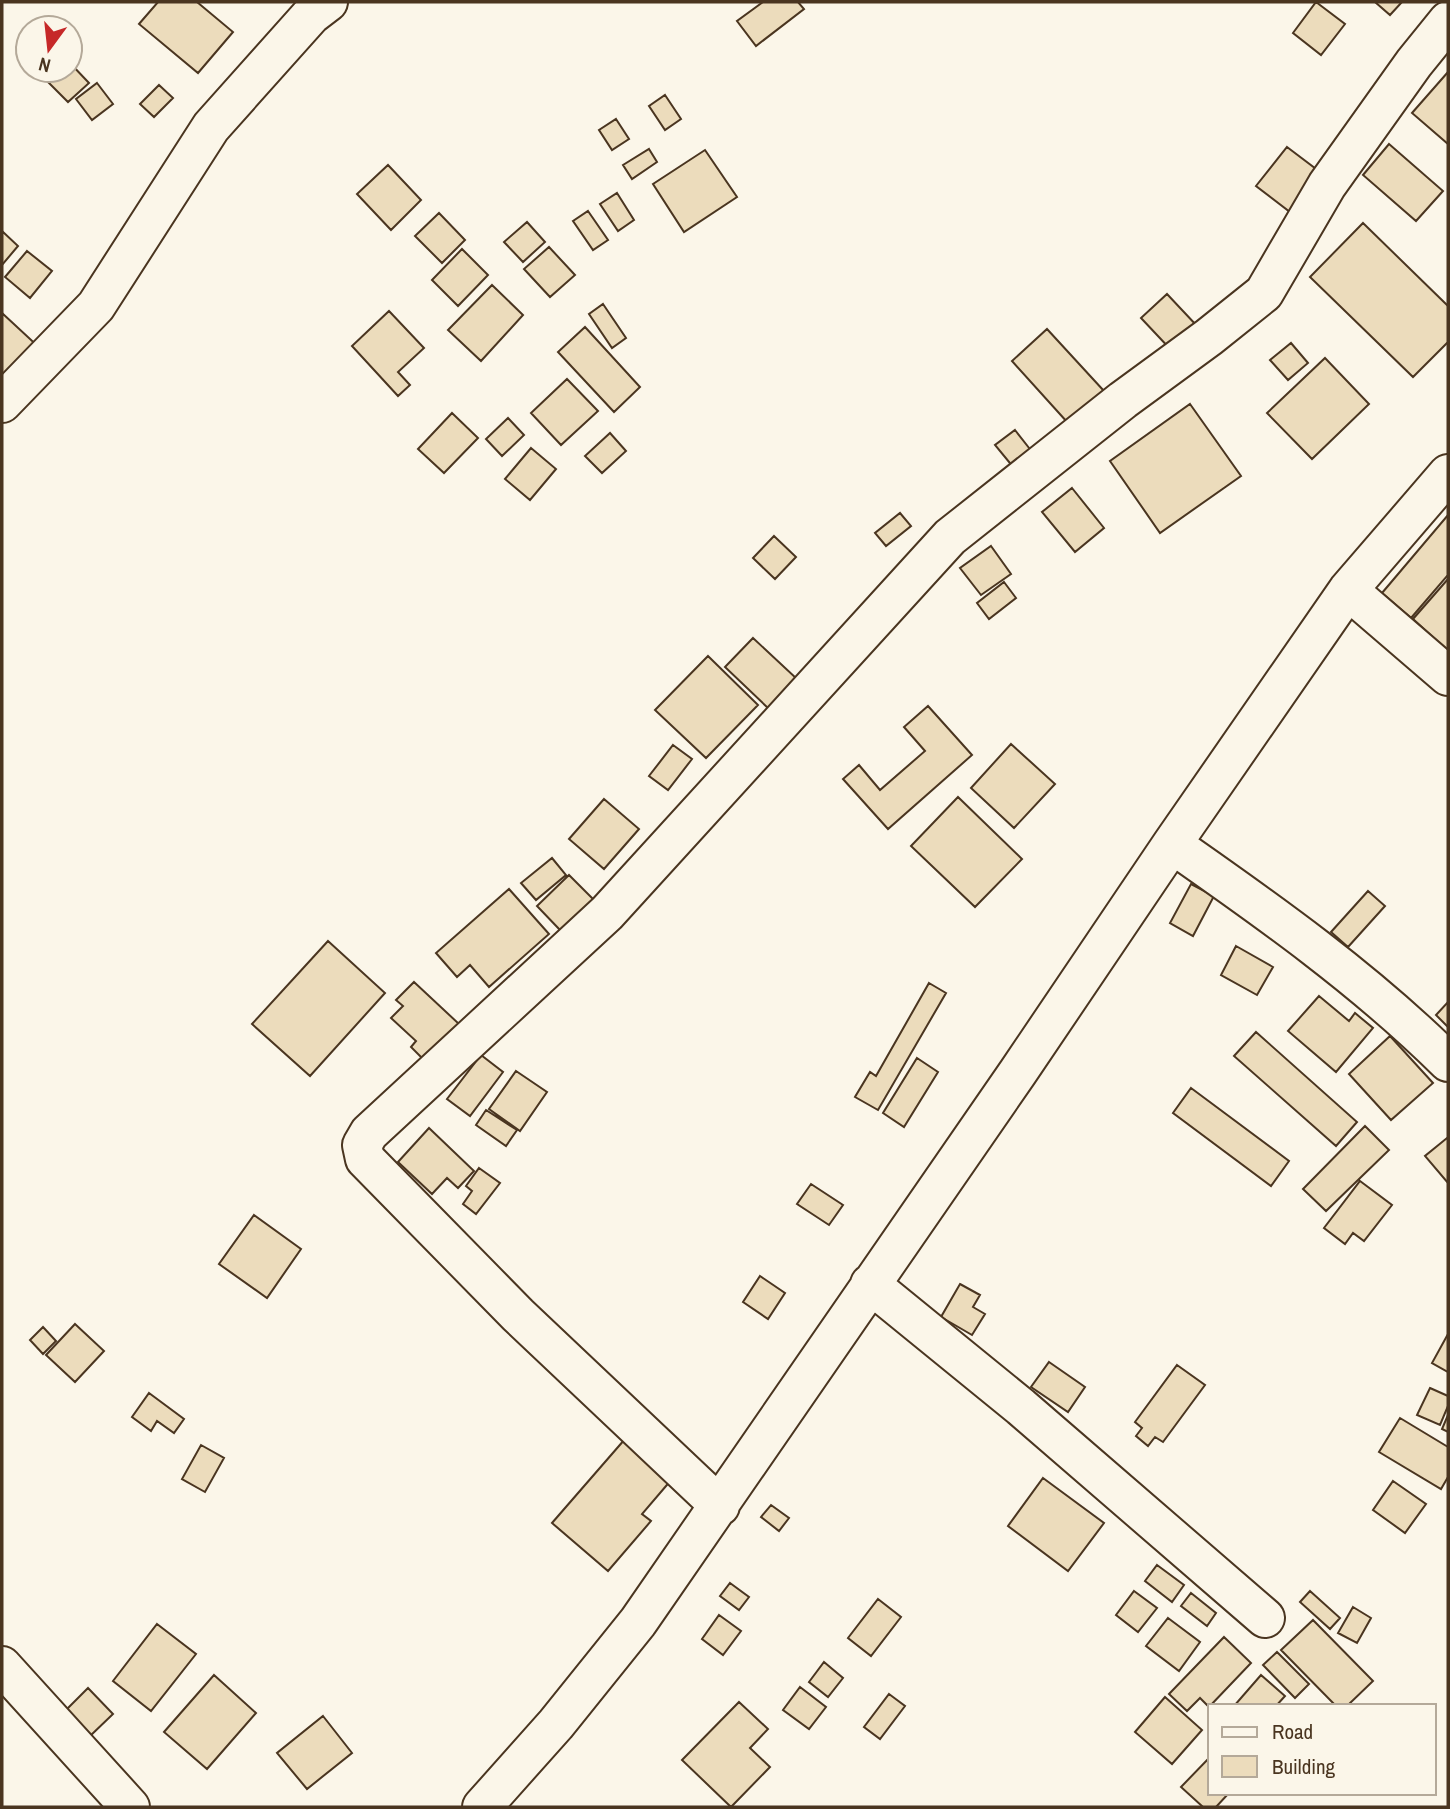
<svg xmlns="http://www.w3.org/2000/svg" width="1450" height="1809" viewBox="0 0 1450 1809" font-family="'Archivo Narrow',sans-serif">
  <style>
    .building { fill: #ecdcbc; stroke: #4a3520; stroke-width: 2 }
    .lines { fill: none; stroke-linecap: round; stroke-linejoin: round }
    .minor-casing { stroke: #4a3520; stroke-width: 42 }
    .minor { stroke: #fbf6e9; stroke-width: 38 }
  </style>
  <rect width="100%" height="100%" fill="#fbf6e9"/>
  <path class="building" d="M158,2H197L233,32L198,73L139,24Z
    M763,2H798L804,9L756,46L737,21Z
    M1316,2L1345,24L1321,55L1293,33Z
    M1375,2H1402L1390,15Z
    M70,63L89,83L68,102L47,81L58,70H70Z
    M1448,72V144L1412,113Z
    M97,83L113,104L92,120L76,99Z
    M159,85L173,98L154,117L140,104Z
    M665,95L681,119L665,130L649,106Z
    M616,119L629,139L612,150L599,130Z
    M1389,144L1443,191L1416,221L1363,175Z
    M1287,147L1320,172L1290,212L1256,186Z
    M649,149L657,162L632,179L623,165Z
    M705,150L737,197L684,232L653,184Z
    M388,165L421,200L391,230L357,194Z
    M617,193L634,220L618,231L600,204Z
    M588,211L608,240L593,250L573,221Z
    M439,213L465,240L442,263L415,236Z
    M527,222L545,242L523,262L504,242Z
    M1363,223L1448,306V342L1413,377L1310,277Z
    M2,231L18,246L2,265Z
    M549,247L575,275L550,297L524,269Z
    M462,249L488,275L458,306L432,280Z
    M27,251L52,271L30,298L5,277Z
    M492,285L523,315L481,361L448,330Z
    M1167,294L1198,327L1173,352L1141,318Z
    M603,304L626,338L612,348L589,314Z
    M389,311L424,348L398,372L410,385L398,396L352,346Z
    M2,313L43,351L2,396Z
    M585,327L640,387L614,412L558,352Z
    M1047,329L1104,391L1068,423L1012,361Z
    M1291,343L1308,363L1288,380L1270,360Z
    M1325,358L1369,404L1312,459L1267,413Z
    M567,379L598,411L561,445L531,413Z
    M1190,404L1241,476L1160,533L1110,461Z
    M452,413L478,438L444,473L418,449Z
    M508,418L524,435L502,456L486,439Z
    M1015,430L1033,453L1014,468L995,445Z
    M610,433L626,451L602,473L585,456Z
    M531,448L556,469L530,500L505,479Z
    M1072,488L1104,528L1075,552L1042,512Z
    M900,513L911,526L886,546L875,533Z
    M1448,515V575L1411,618L1382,593Z
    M774,536L796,557L775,579L753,558Z
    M991,546L1011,574L981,595L960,568Z
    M1448,579V651L1413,619Z
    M1004,582L1016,598L989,619L977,603Z
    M753,638L797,679L769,709L725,667Z
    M708,656L758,705L706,758L655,710Z
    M928,706L972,755L888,829L843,779L859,765L880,790L925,751L904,727Z
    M1011,744L1055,784L1014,828L971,788Z
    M673,745L692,759L668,790L649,776Z
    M958,797L1022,859L975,907L911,846Z
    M604,799L639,829L604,869L569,839Z
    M552,858L566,875L536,900L521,883Z
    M569,875L594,900L561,931L537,906Z
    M1191,884L1214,896L1193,936L1170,923Z
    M509,889L549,934L489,987L470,965L457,977L436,953Z
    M1368,891L1385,906L1348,947L1331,932Z
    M328,941L385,993L310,1076L252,1024Z
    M1236,946L1273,967L1257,995L1221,975Z
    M414,982L459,1024L424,1060L411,1047L416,1041L391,1018L403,1006L396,1000Z
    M929,983L946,993L878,1110L855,1097L870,1072L876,1076Z
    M1319,996L1349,1021L1355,1013L1373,1028L1336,1072L1288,1031Z
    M1448,1002V1027L1436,1015Z
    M1256,1032L1357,1122L1336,1146L1234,1056Z
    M1390,1036L1433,1083L1391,1120L1349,1074Z
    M481,1055L503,1072L470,1116L447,1099Z
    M917,1058L938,1072L904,1127L883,1113Z
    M516,1071L547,1092L520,1131L489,1109Z
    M1191,1088L1289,1161L1271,1186L1173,1113Z
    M486,1110L517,1130L506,1146L476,1125Z
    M1365,1126L1389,1150L1326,1211L1303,1189Z
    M429,1128L474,1171L458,1188L447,1178L432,1194L398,1162Z
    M1447,1138L1448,1139V1183L1425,1156Z
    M479,1168L500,1183L476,1214L463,1204L472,1191L466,1186Z
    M1360,1181L1392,1205L1364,1241L1353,1233L1345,1244L1324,1228Z
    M811,1184L843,1205L829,1225L797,1204Z
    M254,1215L301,1249L267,1298L219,1264Z
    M760,1276L785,1293L768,1319L743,1302Z
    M960,1284L980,1295L973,1307L985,1314L972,1335L941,1317Z
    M75,1324L104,1351L75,1382L46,1355Z
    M43,1327L56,1341L43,1354L30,1340Z
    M1448,1334V1372L1432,1363Z
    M1049,1362L1085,1387L1068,1412L1031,1387Z
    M1177,1365L1205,1385L1163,1442L1155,1437L1148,1446L1136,1436L1142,1428L1135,1422Z
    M1430,1388L1448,1396V1406L1440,1425L1417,1415Z
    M149,1393L184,1419L174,1433L157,1421L151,1431L132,1417Z
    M1448,1415V1432L1442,1429Z
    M1400,1418L1448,1447V1477L1441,1489L1379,1452Z
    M625,1439L672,1479L642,1514L651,1521L608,1571L552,1523Z
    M201,1445L224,1458L205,1492L182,1479Z
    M1043,1478L1104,1523L1068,1571L1008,1526Z
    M1393,1481L1426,1504L1405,1533L1373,1510Z
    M771,1505L789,1518L779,1531L761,1517Z
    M1157,1565L1184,1585L1172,1602L1145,1581Z
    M730,1583L749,1597L739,1610L720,1596Z
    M1134,1591L1157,1608L1138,1632L1116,1615Z
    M1310,1591L1340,1618L1330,1629L1300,1602Z
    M1191,1593L1216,1613L1207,1626L1181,1606Z
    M878,1599L901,1617L871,1656L848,1638Z
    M1353,1607L1371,1618L1357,1643L1338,1633Z
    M719,1615L741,1631L723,1655L702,1639Z
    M1168,1618L1200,1642L1179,1671L1146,1646Z
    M1313,1620L1373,1681L1347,1706H1336L1281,1650Z
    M157,1624L196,1654L151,1711L113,1681Z
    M1224,1637L1251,1663L1209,1707L1200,1698L1187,1711L1169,1694Z
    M1277,1652L1309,1684L1295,1698L1263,1665Z
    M824,1662L843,1678L828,1697L809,1682Z
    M214,1675L256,1713L207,1769L164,1732Z
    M1261,1675L1285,1696L1276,1706H1234Z
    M800,1687L826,1707L809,1729L783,1710Z
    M88,1688L113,1714L89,1737L64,1712Z
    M889,1694L905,1706L880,1739L864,1727Z
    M1165,1697L1202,1730L1172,1764L1135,1732Z
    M739,1702L768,1729L750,1748L770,1767L731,1807L682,1760Z
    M323,1716L352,1753L307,1789L277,1753Z
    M1210,1757V1793H1229L1216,1807H1203L1181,1787Z"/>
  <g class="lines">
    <defs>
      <path id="minor" d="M2,403L96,306L211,127L311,15L328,2
        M1348,590L1448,676
        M1172,844C1268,911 1364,979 1448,1062
        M870,1284L1021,1407L1265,1618
        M720,1506L518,1315L365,1159L362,1145L369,1133L607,913L950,537L1123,400L1209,337L1264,293L1327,185L1414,63L1448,21
        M2,1666L130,1807
        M482,1807L556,1724L638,1622L1018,1072L1172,844L1348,590L1448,474"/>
    </defs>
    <use href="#minor" class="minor-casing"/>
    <use href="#minor" class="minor"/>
  </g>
  <rect width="1450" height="1809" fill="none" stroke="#4a3520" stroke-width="7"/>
  <rect x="1208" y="1704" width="228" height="91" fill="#fbf6e9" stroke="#b4a999" stroke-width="2"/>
  <rect x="1222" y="1727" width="35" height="10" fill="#fbf6e9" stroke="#b4a999" stroke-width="2"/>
  <text x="1272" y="1739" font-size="21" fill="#4a3520">Road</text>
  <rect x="1222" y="1756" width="35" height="21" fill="#ecdcbc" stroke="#b4a999" stroke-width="2"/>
  <text x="1272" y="1774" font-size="21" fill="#4a3520">Building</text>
  <g transform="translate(49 49) rotate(195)"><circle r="33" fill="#fbf6e9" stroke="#b4a999" stroke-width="2"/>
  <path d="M0-5L12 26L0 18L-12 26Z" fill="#c62828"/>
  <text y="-10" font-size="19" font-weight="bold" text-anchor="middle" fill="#4a3520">N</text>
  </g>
</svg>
